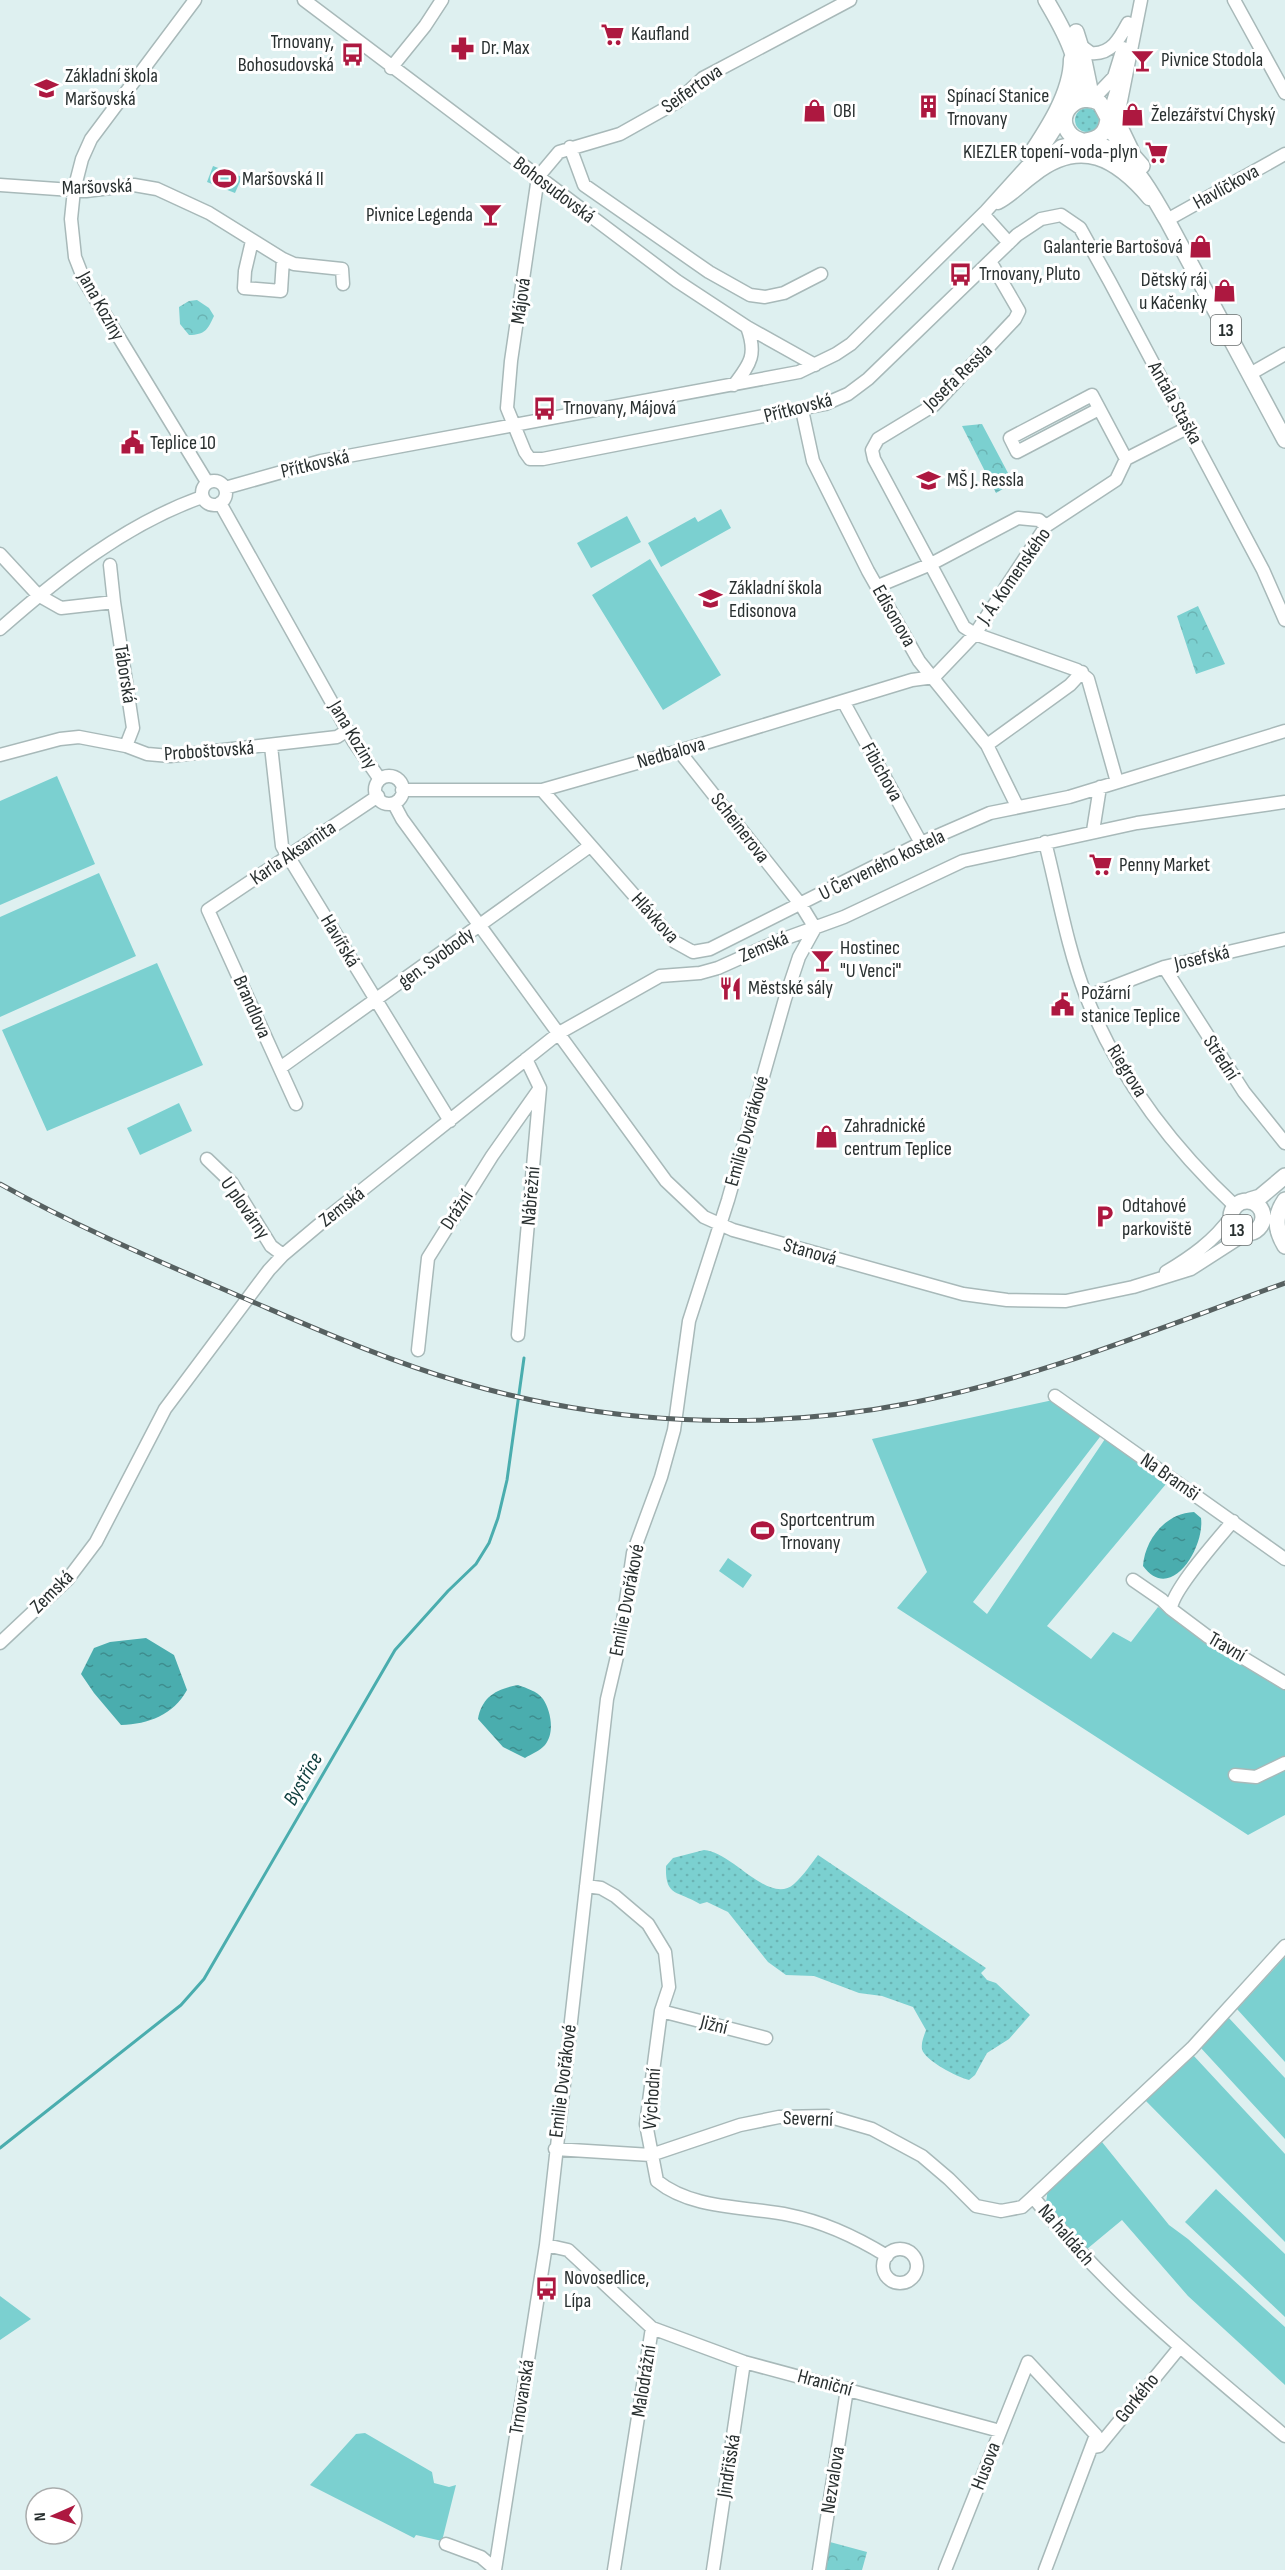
<svg xmlns="http://www.w3.org/2000/svg" width="1285" height="2570" viewBox="0 0 1285 2570" font-family="'Sofia Sans Condensed',sans-serif">
  <style>
    .grass { fill: url(#grass-dots) }
    .park { fill: url(#park-crowns) }
    .garden { fill: #7bd0d0 }
    .water { fill: url(#water-ripples) }
    .lines { fill: none; stroke-linecap: round; stroke-linejoin: round }
    .stream { stroke: #4aadae; stroke-width: 3 }
    .minor-casing { stroke: #a8b9b9; stroke-width: 15 }
    .major-casing { stroke: #a8b9b9; stroke-width: 18 }
    .minor { stroke: #fff; stroke-width: 12 }
    .major { stroke: #fff; stroke-width: 15 }
    .rail-casing { stroke: #576161; stroke-width: 5 }
    .rail { stroke: #fff; stroke-width: 3; stroke-dasharray: 9; stroke-linecap: butt }
    .labels { text-anchor: middle; dominant-baseline: central; stroke-width: 6; stroke-linejoin: round; paint-order: stroke }
    .shield { fill: #fff; stroke: #696e6e; stroke-width: 1.5 }
    .shield-label { font-size: 18px; font-weight: bold; fill: #293030 }
    .poi-label { font-size: 20px; fill: #293030; stroke: #fff; text-anchor: start }
    .street-label { font-size: 20px; fill: #293030; stroke: #fff }
    .water-label { font-size: 21px; font-style: italic; fill: #124040; stroke: #fff }
  </style>
  <defs>
    <pattern id="grass-dots" width="8" height="8" patternUnits="userSpaceOnUse" patternTransform="scale(1.5)"><rect width="8" height="8" fill="#7bd0d0"/><path d="M2 2h.1M6 6h.1" fill="none" stroke="#6ab3b3" stroke-width="1.8" stroke-linecap="round"/></pattern>
    <pattern id="park-crowns" width="20" height="18" patternUnits="userSpaceOnUse" patternTransform="scale(1.5)"><rect width="20" height="18" fill="#7bd0d0"/><path d="M2 6a3 3 0 1 1 6 0M12 15a3 3 0 1 1 6 0" fill="none" stroke="#6ab3b3"/></pattern>
    <pattern id="water-ripples" width="26" height="14" patternUnits="userSpaceOnUse" patternTransform="scale(1.5)"><rect width="26" height="14" fill="#4aadae"/><path d="M2 4q2-2 4 0t4 0M15 11q2-2 4 0t4 0" fill="none" stroke="#3e8d8e"/></pattern>
  </defs>
  <rect width="100%" height="100%" fill="#def0f0"/>
  <path class="grass" d="M1075 120a12 12 0 1 1 24 0a12 12 0 1 1-24 0Z
    M704,1850C733,1852 769,1906 794,1884C803,1876 811,1864 818,1855L986,1968L981,1973L987,1980L996,1983L1030,2015L1009,2039L987,2053L975,2075L969,2080C957,2077 924,2060 922,2049C921,2042 924,2036 926,2030L913,2007L882,1996L859,1993L814,1976L786,1975L768,1962L728,1912L707,1902L700,1904C677,1890 665,1897 666,1866L673,1858Z"/>
  <path class="park" d="M197,300L209,308L214,316C208,329 205,335 189,335L180,324L179,307L189,301Z
    M982,424L1008,473V486L996,493L962,426Z
    M1198,606L1225,664L1196,674L1177,616Z
    M830,2542L867,2552L862,2570H825Z"/>
  <path class="garden" d="M213,166L242,177L235,193L207,182Z
    M721,509L731,528L661,567L648,543L695,517L698,522Z
    M627,516L641,542L591,568L577,543Z
    M650,559L721,675L663,710L592,595Z
    M57,776L95,864L0,905V801Z
    M99,873L136,956L0,1017V917Z
    M157,963L203,1065L47,1131L2,1030Z
    M179,1103L192,1131L140,1155L127,1128Z
    M1053,1400L1103,1433L973,1602L987,1614L1105,1439L1166,1484L1047,1626L1091,1659L1113,1632L1131,1642L1158,1607L1285,1690V1815L1248,1835L897,1608L927,1572L872,1439Z
    M728,1558L752,1575L743,1588L719,1571Z
    M1285,1957V2062L1237,2009Z
    M1228,2017L1285,2078V2139L1200,2047Z
    M1193,2055L1285,2154V2242L1145,2100Z
    M1102,2142L1169,2225L1188,2239L1285,2327V2385L1188,2296L1122,2220L1087,2249L1046,2203L1048,2188Z
    M1216,2189L1285,2254V2317L1185,2222Z
    M0,2296L31,2319L0,2340Z
    M365,2433L432,2472L434,2483L449,2487L456,2485L442,2541L416,2535L414,2538L310,2485L356,2434Z"/>
  <path class="water" d="M1194,1512L1201,1518C1205,1547 1171,1604 1143,1566C1145,1539 1166,1513 1194,1512Z
    M146,1638L174,1655L187,1690C173,1715 149,1724 121,1725L94,1693L81,1674L94,1648L110,1642Z
    M518,1685C526,1688 537,1691 543,1699C551,1711 555,1733 545,1745C540,1751 531,1754 525,1758L503,1747L478,1719C482,1697 496,1689 518,1685Z"/>
  <g class="lines">
    <path class="stream" d="M0,2148L181,2005L204,1979L395,1650L448,1591L476,1564L489,1543L498,1518L507,1480L524,1358"/>
    <defs>
      <path id="minor" d="M195,0L91,139L82,159L74,190L71,219L75,257L84,280L207,482
        M304,0L677,281L747,327L815,365
        M850,0L703,78L677,102L620,134L559,152L538,177L511,361L507,408L525,452L530,459H543L825,404L848,394L868,379L1017,235L1041,219L1061,215L1080,228L1110,282L1263,570L1285,620
        M1234,0L1285,93
        M1080,45L1091,53C1111,55 1120,38 1128,23
        M391,68L425,26L442,0
        M1093,99L1114,77L1123,48
        M1108,118L1119,82
        M570,147L584,185L709,272L750,295L765,297L784,293L821,274
        M1133,151L1121,126L1119,111L1141,0
        M1027,157C1045,130 1070,93 1070,59
        M1034,167L1061,146L1082,141
        M0,185L86,191L134,185L157,189L209,213L283,259L294,264L342,269L343,284
        M998,203C1012,196 1022,184 1035,175C1081,139 1116,160 1149,199
        M983,214L1009,243
        M1162,214L1167,220L1285,154
        M252,241L245,271L244,288L281,291L283,259
        M990,261L1019,311L1015,319L934,405L878,439L872,450L874,459L964,627L975,634L1077,670L1088,679L1117,782
        M1250,374L1285,354
        M734,385C751,363 757,354 747,327
        M1099,409L1017,452L1010,438L1092,395L1126,459
        M802,410L813,461L868,571L919,661L987,745L1017,806
        M202 493a12 12 0 1 1 24 0a12 12 0 1 1-24 0Z
        M225,488L321,461L799,372L836,354L851,344L986,211L1043,148L1065,114
        M220,503L354,742L379,778
        M0,554L38,595L61,608L114,602L133,728L126,746
        M110,565L114,602
        M878,586L931,564L1018,518L1039,520L1046,526
        M0,629C60,576 126,524 202,497
        M934,677L975,634L1046,526L1116,480L1126,459L1189,427
        M843,701L921,843
        M987,745L1070,685L1082,672
        M271,746L282,846L450,1121
        M679,751L801,905L815,928
        M0,755L60,739L79,737L126,746L147,754L170,756L337,737L348,730
        M375 790a14 14 0 1 1 28 0a14 14 0 1 1-28 0Z
        M402,790H542L679,751L912,680L934,677
        M542,790L675,942L693,952L710,949L921,843L990,813L1069,797L1285,731
        M394,804L402,819L666,1181L704,1217L733,1230L963,1294L1007,1300L1066,1301L1133,1287L1191,1269L1247,1233
        M1093,831L1100,787
        M1045,842C1058,893 1067,947 1086,996C1118,1076 1172,1147 1235,1206
        M1164,967L1244,1092L1285,1143
        M1086,997L1164,967L1285,939
        M280,1068L590,846
        M296,1104L208,910L378,796
        M207,1159L232,1183L271,1246L283,1255
        M1166,1272C1191,1257 1214,1241 1231,1217
        M518,1335L540,1088L526,1059
        M418,1350L428,1258L492,1156L540,1088
        M1055,1396L1285,1559
        M1233,1521C1219,1538 1172,1590 1171,1609L1207,1636L1285,1683
        M1133,1580L1162,1600L1171,1609
        M0,1643L68,1579L96,1542L165,1409L269,1270L283,1255L327,1218L559,1033L660,976L700,973L718,968L778,941L844,917L963,861L1137,823L1285,802
        M1235,1775L1256,1777L1285,1763
        M586,1886L601,1888L615,1896L648,1924L665,1952L669,1987L661,2011L646,2124L657,2181C693,2210 746,2206 789,2215C825,2222 856,2237 887,2256
        M1285,1946L1192,2048L1033,2197C1107,2290 1195,2360 1285,2436
        M661,2011L766,2038
        M555,2149L651,2155L740,2125L779,2117L827,2116L872,2129L922,2156L949,2179L976,2206L1001,2211L1022,2207L1033,2197
        M546,2245L568,2250L652,2328L744,2362L1000,2431
        M883 2266a17 17 0 1 1 34 0a17 17 0 1 1-34 0Z
        M1093,2447L1099,2446L1180,2347
        M446,2544L481,2557L495,2569
        M495,2570L546,2245L607,1699L619,1648L633,1553L661,1477L674,1430L689,1321L728,1200L785,999L799,957L815,928
        M614,2570L652,2328
        M713,2570L744,2362
        M819,2570L847,2389
        M945,2570L1028,2362L1096,2435L1045,2570"/>
      <path id="major" d="M1046,0C1063,29 1090,72 1070,106
        M1076,32L1082,51L1092,99
        M1108,122L1112,132L1142,166
        M1086,141C1100,139 1107,132 1108,118L1100,103C1078,90 1052,115 1071,135C1080,144 1098,143 1110,149C1137,164 1152,195 1167,220L1285,440
        M1250,1200L1260,1197L1285,1176
        M1285,1200C1274,1216 1275,1229 1285,1246
        M1231 1217a16 16 0 1 1 32 0a16 16 0 1 1-32 0Z"/>
    </defs>
    <use href="#minor" class="minor-casing"/>
    <use href="#major" class="major-casing"/>
    <use href="#minor" class="minor"/>
    <use href="#major" class="major"/>
    <defs>
      <path id="rail" d="M0,1184C77,1227 158,1261 239,1296C312,1327 385,1360 461,1382C606,1425 762,1432 911,1403C1039,1378 1162,1327 1285,1283"/>
    </defs>
    <use href="#rail" class="rail-casing"/>
    <use href="#rail" class="rail"/>
  </g>
  <defs>
    <symbol id="supermarket-bare" viewBox="-9 -9 18 18"><path d="M-6-5.5h2.5l.6 2H6L4.5 2H-2.5L-4.4-4H-6ZM-1.5 3.2a1.3 1.3 0 1 0 .1 0ZM3 3.2a1.3 1.3 0 1 0 .1 0Z" fill="#ad1840" stroke="#fff" stroke-width="2.5" paint-order="stroke"/></symbol>
    <symbol id="pharmacy-bare" viewBox="-9 -9 18 18"><path d="M-2-6h4v4h4v4h-4v4h-4v-4h-4v-4h4Z" fill="#ad1840" stroke="#fff" stroke-width="2.5" paint-order="stroke"/></symbol>
    <symbol id="bus-bare" viewBox="-9 -9 18 18"><path d="M-5-6H5V4H4V6H2V4H-2V6H-4V4H-5ZM-3.5-4V0h7V-4ZM-3.5 1.2v1.5H-2V1.2ZM2 1.2v1.5H3.5V1.2Z" fill="#ad1840" stroke="#fff" stroke-width="2.5" paint-order="stroke"/></symbol>
    <symbol id="bar-bare" viewBox="-9 -9 18 18"><path d="M-6-5H6L.8 .8V4.5H3.5V6h-7V4.5H-.8V.8Z" fill="#ad1840" stroke="#fff" stroke-width="2.5" paint-order="stroke"/></symbol>
    <symbol id="school-bare" viewBox="-9 -9 18 18"><path d="M0-5L7-2L0 1L-7-2ZM-4 1L0 2.5L4 1V4Q0 6-4 4Z" fill="#ad1840" stroke="#fff" stroke-width="2.5" paint-order="stroke"/></symbol>
    <symbol id="building-bare" viewBox="-9 -9 18 18"><path d="M-4-6H4V6H1V3H-1V6H-4ZM-2.5-4.3h1.7v1.8h-1.7ZM.8-4.3h1.7v1.8H.8ZM-2.5-1h1.7V.8h-1.7ZM.8-1h1.7V.8H.8Z" fill="#ad1840" stroke="#fff" stroke-width="2.5" paint-order="stroke"/></symbol>
    <symbol id="shop-bare" viewBox="-9 -9 18 18"><path d="M-5-2.5h2.3a2.7 3.5 0 0 1 5.4 0H5L5.5 6h-11ZM-1.5-2.5h3a1.5 2.3 0 0 0-3 0Z" fill="#ad1840" stroke="#fff" stroke-width="2.5" paint-order="stroke"/></symbol>
    <symbol id="stadium-bare" viewBox="-9 -9 18 18"><path d="M0-5a6.5 5 0 1 0 0 10a6.5 5 0 1 0 0-10ZM-3.5-1.8h7v3.6h-7Z" fill="#ad1840" stroke="#fff" stroke-width="2.5" paint-order="stroke"/></symbol>
    <symbol id="civic-bare" viewBox="-9 -9 18 18"><path d="M-.6-6.5H3V-4.5H.6V-3L4-1V1h2V6H-6V1h2V-1L-.6-3ZM-1.2 2.5V6h2.4V2.5Z" fill="#ad1840" stroke="#fff" stroke-width="2.5" paint-order="stroke"/></symbol>
    <symbol id="restaurant-bare" viewBox="-9 -9 18 18"><path d="M-5-6h1v4h1v-4h1v4h1v-4h1v5L-1.5 .5V6h-2V.5L-5-1ZM5-6V6H3V1.5H1.5Q1.5-4 5-6Z" fill="#ad1840" stroke="#fff" stroke-width="2.5" paint-order="stroke"/></symbol>
    <symbol id="parking-bare" viewBox="-9 -9 18 18"><path d="M-3.5-5.5H1a3.5 3.5 0 0 1 0 7H-1V5.5H-3.5ZM-1-3.4V-.6H.8a1.4 1.4 0 0 0 0-2.8Z" fill="#ad1840" stroke="#fff" stroke-width="2.5" paint-order="stroke"/></symbol>
  </defs>
  <g fill-rule="evenodd">
    <use href="#supermarket-bare" x="596" y="18" width="33" height="33"/>
    <use href="#pharmacy-bare" x="446" y="32" width="33" height="33"/>
    <use href="#bus-bare" x="336" y="38" width="33" height="33"/>
    <use href="#bar-bare" x="1126" y="44" width="33" height="33"/>
    <use href="#school-bare" x="30" y="72" width="33" height="33"/>
    <use href="#building-bare" x="912" y="90" width="33" height="33"/>
    <use href="#shop-bare" x="798" y="94" width="33" height="33"/>
    <use href="#shop-bare" x="1116" y="98" width="33" height="33"/>
    <use href="#supermarket-bare" x="1140" y="136" width="33" height="33"/>
    <use href="#stadium-bare" x="208" y="162" width="33" height="33"/>
    <use href="#bar-bare" x="474" y="198" width="33" height="33"/>
    <use href="#shop-bare" x="1184" y="230" width="33" height="33"/>
    <use href="#bus-bare" x="944" y="258" width="33" height="33"/>
    <use href="#shop-bare" x="1208" y="274" width="33" height="33"/>
    <use href="#bus-bare" x="528" y="392" width="33" height="33"/>
    <use href="#civic-bare" x="116" y="426" width="33" height="33"/>
    <use href="#school-bare" x="912" y="464" width="33" height="33"/>
    <use href="#school-bare" x="694" y="582" width="33" height="33"/>
    <use href="#supermarket-bare" x="1084" y="848" width="33" height="33"/>
    <use href="#bar-bare" x="806" y="944" width="33" height="33"/>
    <use href="#restaurant-bare" x="714" y="972" width="33" height="33"/>
    <use href="#civic-bare" x="1046" y="988" width="33" height="33"/>
    <use href="#shop-bare" x="810" y="1120" width="33" height="33"/>
    <use href="#parking-bare" x="1088" y="1200" width="33" height="33"/>
    <use href="#stadium-bare" x="746" y="1514" width="33" height="33"/>
    <use href="#bus-bare" x="530" y="2272" width="33" height="33"/>
  </g>
  <g class="labels">
    <g class="shield">
      <rect x="1211" y="315" width="30" height="30" rx="4.5"/>
      <rect x="1222" y="1215" width="30" height="30" rx="4.5"/>
    </g>
    <g class="shield-label">
      <text x="1226" y="330">13</text>
      <text x="1237" y="1230">13</text>
    </g>
    <g class="poi-label">
      <text x="631" y="34">Kaufland</text>
      <text x="334" y="42" text-anchor="end">Trnovany,<tspan x="334" dy="23">Bohosudovská</tspan></text>
      <text x="481" y="48">Dr. Max</text>
      <text x="1161" y="60">Pivnice Stodola</text>
      <text x="65" y="76">Základní škola<tspan x="65" dy="23">Maršovská</tspan></text>
      <text x="947" y="96">Spínací Stanice<tspan x="947" dy="23">Trnovany</tspan></text>
      <text x="833" y="111">OBI</text>
      <text x="1151" y="115">Železářství Chyský</text>
      <text x="1138" y="152" text-anchor="end">KIEZLER topení-voda-plyn</text>
      <text x="242" y="179">Maršovská II</text>
      <text x="473" y="215" text-anchor="end">Pivnice Legenda</text>
      <text x="1183" y="247" text-anchor="end">Galanterie Bartošová</text>
      <text x="979" y="274">Trnovany, Pluto</text>
      <text x="1207" y="280" text-anchor="end">Dětský ráj<tspan x="1207" dy="23">u Kačenky</tspan></text>
      <text x="563" y="408">Trnovany, Májová</text>
      <text x="150" y="443">Teplice 10</text>
      <text x="947" y="480">MŠ J. Ressla</text>
      <text x="729" y="588">Základní škola<tspan x="729" dy="23">Edisonova</tspan></text>
      <text x="1119" y="865">Penny Market</text>
      <text x="840" y="948">Hostinec<tspan x="840" dy="23">"U Venci"</tspan></text>
      <text x="748" y="988">Městské sály</text>
      <text x="1081" y="993">Požární<tspan x="1081" dy="23">stanice Teplice</tspan></text>
      <text x="844" y="1126">Zahradnické<tspan x="844" dy="23">centrum Teplice</tspan></text>
      <text x="1122" y="1206">Odtahové<tspan x="1122" dy="23">parkoviště</tspan></text>
      <text x="780" y="1520">Sportcentrum<tspan x="780" dy="23">Trnovany</tspan></text>
      <text x="564" y="2278">Novosedlice,<tspan x="564" dy="23">Lípa</tspan></text>
    </g>
    <g class="street-label">
      <text transform="translate(692 89) rotate(-35)">Seifertova</text>
      <text transform="translate(97 187) rotate(-2)">Maršovská</text>
      <text transform="translate(1226 187) rotate(-29)">Havlíčkova</text>
      <text transform="translate(554 190) rotate(37)">Bohosudovská</text>
      <text transform="translate(521 301) rotate(-82)">Májová</text>
      <text transform="translate(101 306) rotate(61)">Jana Koziny</text>
      <text transform="translate(958 377) rotate(-44)">Josefa Ressla</text>
      <text transform="translate(1175 403) rotate(61)">Antala Staška</text>
      <text transform="translate(798 408) rotate(-14)">Přítkovská</text>
      <text transform="translate(315 464) rotate(-13)">Přítkovská</text>
      <text transform="translate(1014 576) rotate(-55)">J. Á. Komenského</text>
      <text transform="translate(894 616) rotate(60)">Edisonova</text>
      <text transform="translate(125 674) rotate(81)">Táborská</text>
      <text transform="translate(353 735) rotate(59)">Jana Koziny</text>
      <text transform="translate(209 751) rotate(-4)">Proboštovská</text>
      <text transform="translate(671 753) rotate(-16)">Nedbalova</text>
      <text transform="translate(882 772) rotate(61)">Fibichova</text>
      <text transform="translate(740 828) rotate(52)">Scheinerova</text>
      <text transform="translate(293 853) rotate(-34)">Karla Aksamita</text>
      <text transform="translate(882 865) rotate(-26)">U Červeného kostela</text>
      <text transform="translate(655 918) rotate(48)">Hlávkova</text>
      <text transform="translate(340 941) rotate(59)">Havířská</text>
      <text transform="translate(764 947) rotate(-23)">Zemská</text>
      <text transform="translate(436 958) rotate(-36)">gen. Svobody</text>
      <text transform="translate(1202 958) rotate(-13)">Josefská</text>
      <text transform="translate(252 1007) rotate(66)">Brandlova</text>
      <text transform="translate(1221 1058) rotate(57)">Střední</text>
      <text transform="translate(1127 1071) rotate(58)">Riegrova</text>
      <text transform="translate(747 1131) rotate(-74)">Emilie Dvořákové</text>
      <text transform="translate(531 1196) rotate(-85)">Nábřežní</text>
      <text transform="translate(342 1207) rotate(-38)">Zemská</text>
      <text transform="translate(245 1208) rotate(55)">U plovárny</text>
      <text transform="translate(457 1210) rotate(-57)">Drážní</text>
      <text transform="translate(810 1252) rotate(16)">Stanová</text>
      <text transform="translate(1170 1477) rotate(35)">Na Bramši</text>
      <text transform="translate(52 1592) rotate(-45)">Zemská</text>
      <text transform="translate(627 1600) rotate(-79)">Emilie Dvořákové</text>
      <text transform="translate(1227 1647) rotate(30)">Travní</text>
      <text transform="translate(714 2025) rotate(14)">Jižní</text>
      <text transform="translate(563 2081) rotate(-83)">Emilie Dvořákové</text>
      <text transform="translate(652 2099) rotate(-86)">Východní</text>
      <text transform="translate(808 2119) rotate(2)">Severní</text>
      <text transform="translate(1066 2235) rotate(49)">Na haldách</text>
      <text transform="translate(644 2381) rotate(-81)">Malodrážní</text>
      <text transform="translate(825 2383) rotate(15)">Hraniční</text>
      <text transform="translate(522 2397) rotate(-81)">Trnovanská</text>
      <text transform="translate(1137 2398) rotate(-51)">Gorkého</text>
      <text transform="translate(729 2466) rotate(-81)">Jindřišská</text>
      <text transform="translate(986 2466) rotate(-69)">Husova</text>
      <text transform="translate(833 2480) rotate(-81)">Nezvalova</text>
    </g>
    <g class="water-label">
      <text transform="translate(303 1779) rotate(-60)">Bystřice</text>
    </g>
  </g>
  <g transform="translate(54 2516) rotate(267)"><circle r="28" fill="#ffffff" stroke="#a9acac" stroke-width="1.5"/>
  <path d="M0-4.5L10 22L0 15L-10 22Z" fill="#ad1840"/>
  <text y="-9" font-size="16" font-weight="bold" text-anchor="middle" fill="#293030">N</text>
  </g>
</svg>
